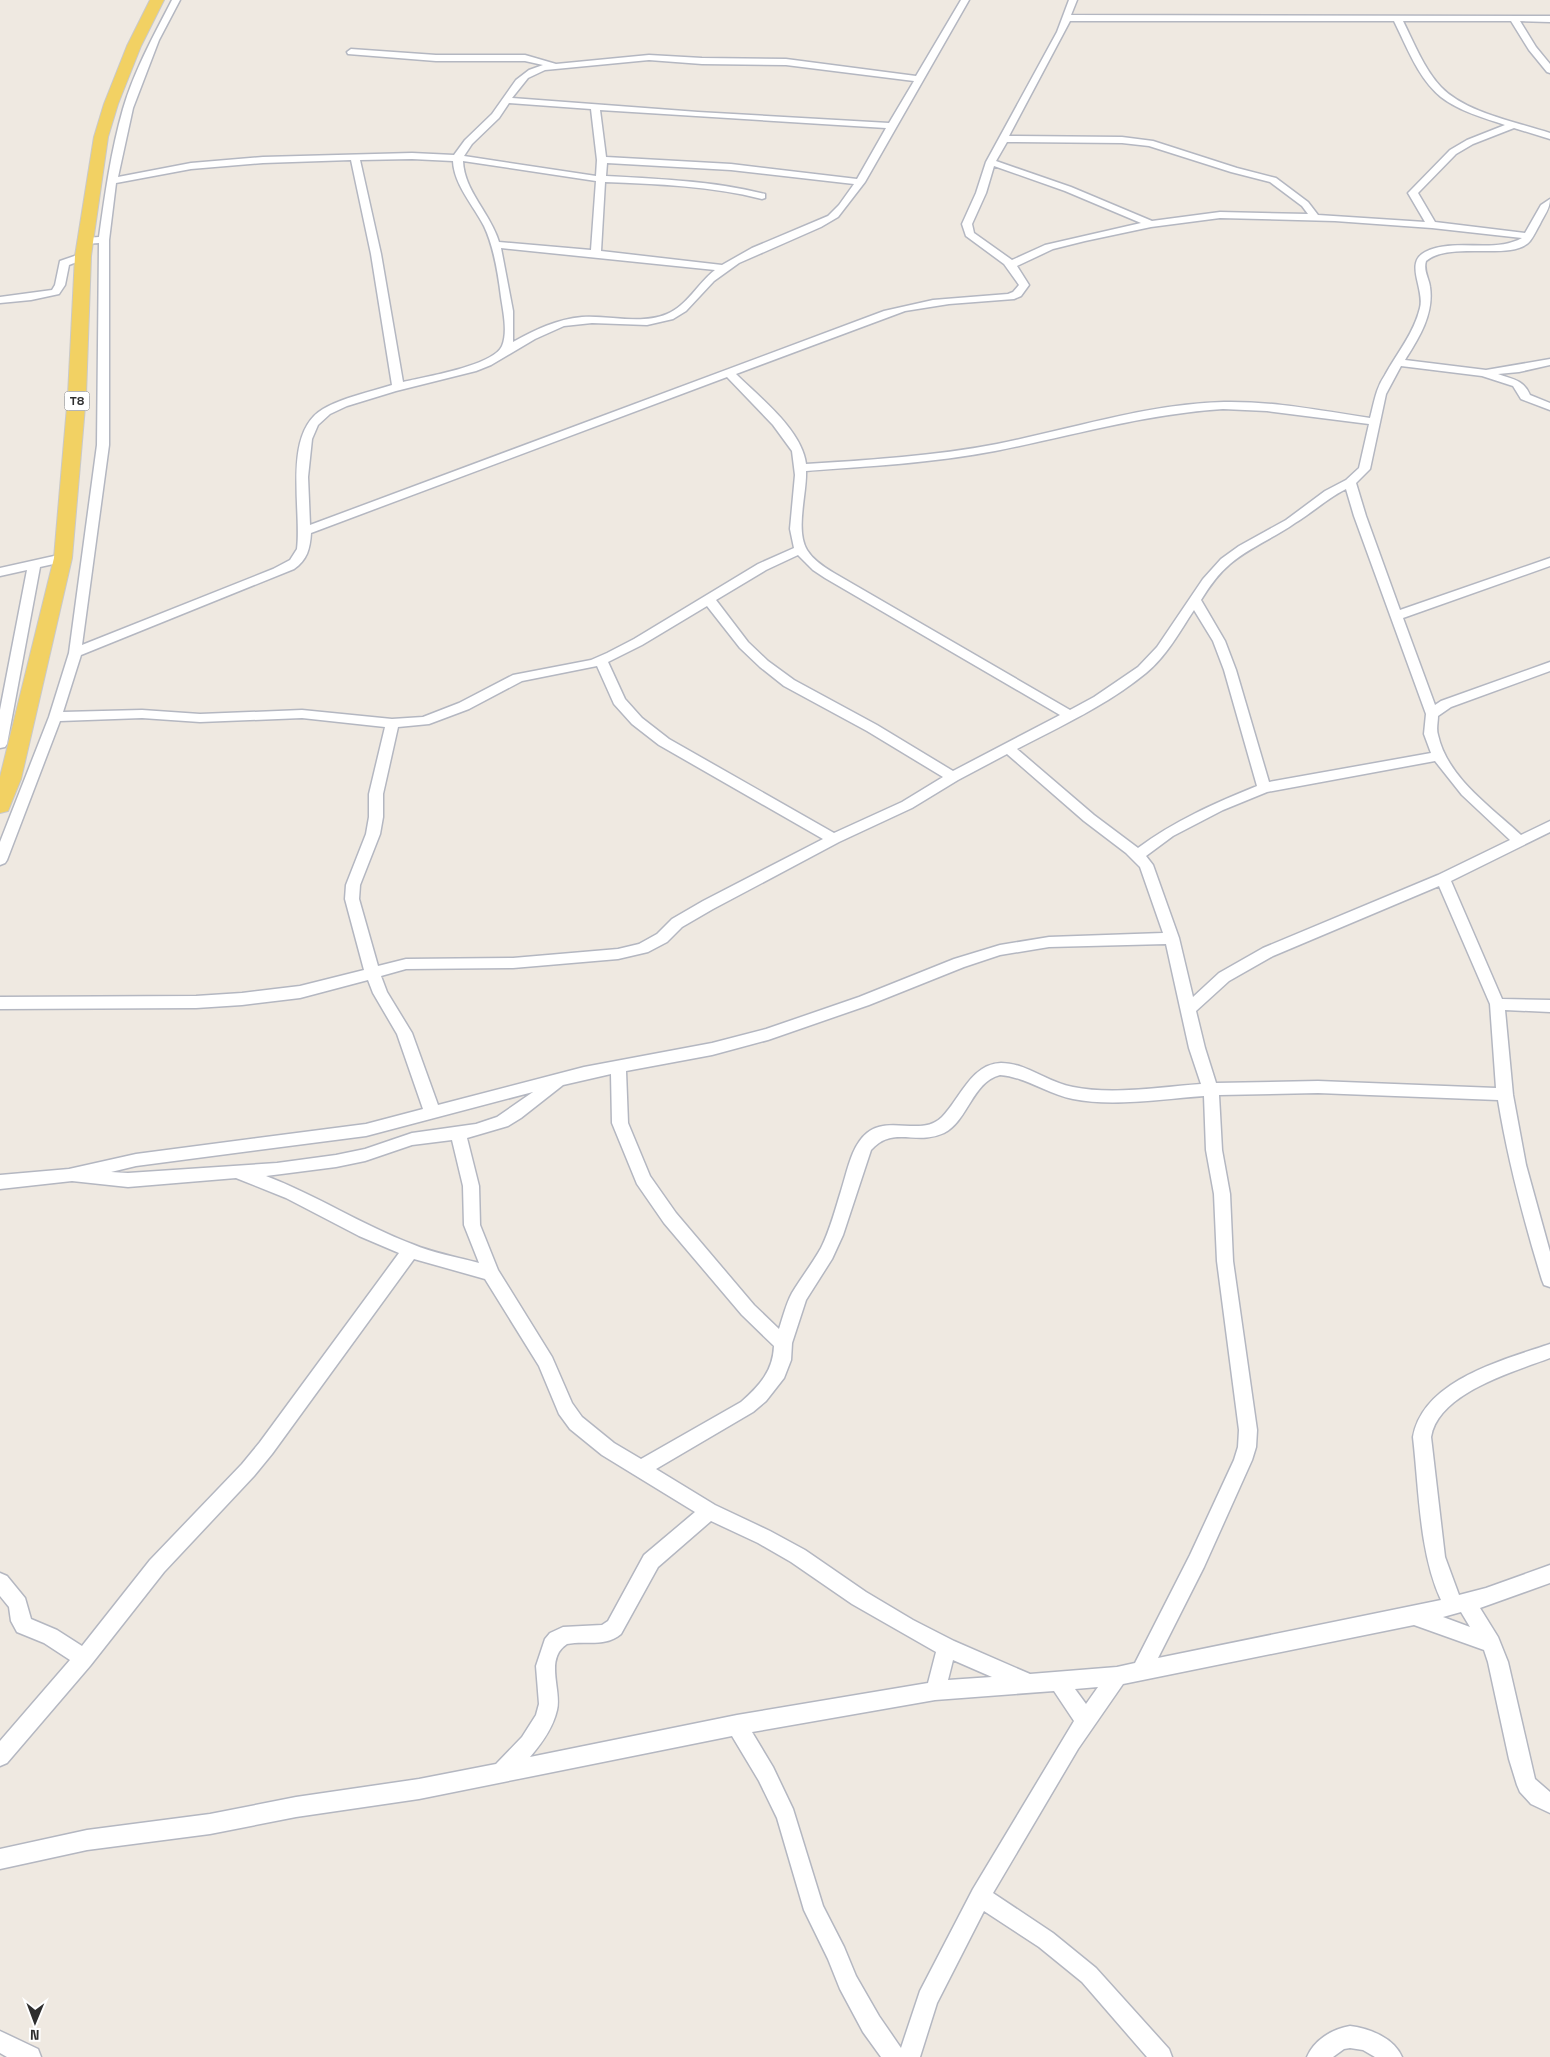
<svg xmlns="http://www.w3.org/2000/svg" width="1550" height="2057" viewBox="0 0 1550 2057" font-family="'Space Grotesk',sans-serif">
  <style>
    .lines { fill: none; stroke-linecap: round; stroke-linejoin: round }
    .minor-casing { stroke: #b4b7c1; stroke-width: 3 }
    .primary-casing { stroke: #c9c9c9; stroke-width: 2 }
    .minor { fill: #fff; fill-rule: evenodd }
    .primary { fill: #f2d163; fill-rule: evenodd }
    .labels { text-anchor: middle; dominant-baseline: central; stroke-width: 4; stroke-linejoin: round; paint-order: stroke }
    .shield { fill: #fff; stroke: #6d6d6d; stroke-width: 1 }
    .shield-label { font-size: 12px; font-weight: bold; fill: #2e2e2e }
  </style>
  <rect width="100%" height="100%" fill="#efe9e1"/>
  <g class="lines">
    <defs>
      <path id="minor" d="M172,0H180L159,40L133,108L118,177L191,163L263,157L412,153L454,155L465,140L492,114L516,80L529,70L543,65L525,61H436L348,54L347,52L351,49L436,55H525L556,64L649,55L702,58L786,59L916,76L961,0H969L865,182L838,217L821,227L739,263L714,281L686,311L673,319L647,325L592,323L564,326L535,339L491,365L476,371L396,391L347,406L330,414L318,425L312,439L308,477L310,525L884,311L933,300L1008,294L1013,292L1019,285L1004,264L966,236L962,224L976,193L986,162L1057,32L1069,0H1077L1071,15L1550,16V22L1520,21L1536,47L1550,64V73L1547,72L1529,50L1511,21H1403C1414,43 1424,69 1441,87C1466,113 1517,122 1550,133V139L1514,128L1473,144L1456,154L1418,193L1435,222L1525,233L1541,205L1550,199C1550,209 1544,215 1540,224C1537,229 1534,236 1530,241C1513,262 1451,240 1426,261C1423,271 1429,278 1430,287C1434,314 1419,338 1405,360L1486,370L1550,359V365L1519,372L1498,374C1512,379 1524,380 1530,395L1550,403V410L1521,399L1513,386L1482,376L1401,366L1386,394L1370,469L1356,483L1366,516L1400,610L1550,558V566L1403,618L1435,705L1441,701L1550,662V671L1451,707L1438,716C1438,722 1436,729 1438,735C1447,777 1491,807 1521,835L1550,821V832L1451,881L1502,999L1550,1000V1012L1505,1010L1513,1095L1526,1165L1550,1252V1287L1544,1285L1542,1280C1524,1221 1508,1161 1498,1100L1318,1093L1219,1095L1222,1150L1230,1194L1233,1261L1257,1430L1256,1447L1252,1460L1204,1567L1158,1658L1441,1600C1419,1553 1419,1488 1413,1437C1423,1380 1503,1360 1550,1344V1358C1513,1372 1438,1393 1431,1437L1445,1557L1459,1595L1486,1588L1550,1565V1583L1480,1608L1498,1637L1508,1662L1535,1779L1550,1792V1813L1531,1804L1520,1792L1517,1785L1509,1759L1488,1662L1484,1650L1414,1625L1123,1684L1078,1749L993,1893L1053,1933L1096,1968L1169,2049L1172,2057H1147L1082,1982L1039,1947L984,1911L937,2003L920,2057H881L863,2032L840,1989L828,1959L804,1910L777,1818L759,1781L732,1736L419,1799L296,1817L210,1834L87,1850L0,1869V1849L87,1830L210,1814L296,1797L419,1779L496,1764L522,1737L536,1715L539,1704L536,1666L545,1639L550,1633L563,1627L602,1625L608,1621L644,1555L695,1512L602,1455L570,1429L559,1414L539,1366L485,1279L414,1259L272,1454L254,1476L164,1572L90,1666L7,1763L0,1766V1741L70,1660L44,1643L17,1632L11,1621L9,1607L0,1596V1573L7,1576L25,1598L31,1619L57,1630L82,1646L150,1560L242,1464L260,1442L399,1253L359,1236L286,1198L236,1178L128,1187L72,1181L0,1189V1175L69,1169L136,1154L366,1124L423,1109L397,1034L373,993L368,980L300,998L242,1005L196,1008L0,1009V997L196,996L242,993L300,986L364,970L345,899L346,885L366,834L369,817V794L385,727L302,718L200,722L142,718L60,721L7,860L5,863L0,865V842L49,717L69,653L97,445L99,243L85,244L80,241L85,238L99,237C105,194 111,151 123,109C134,71 154,35 172,0ZM1070,21H1394C1407,47 1418,78 1441,97C1459,111 1484,118 1505,125L1467,140L1450,150L1410,191L1408,193L1425,222L1318,215L1308,202L1276,178L1237,168L1153,141L1122,137L1009,136ZM649,60L702,64L786,65L914,81L889,123L698,112L512,98L528,78L545,70ZM509,103L591,109L597,160L596,176L464,156L472,144L499,118ZM600,110L886,128L857,179L731,164L606,157ZM1007,142L1122,143L1149,146L1231,172L1270,182L1302,206L1308,214L1220,212L1152,221L1071,187L996,161ZM412,159L453,161C454,185 474,206 484,226C494,247 498,273 501,297C503,311 508,332 502,346C493,366 424,377 403,382L381,254L360,160ZM351,160L371,254L392,385C370,392 344,397 323,409C282,433 302,509 297,549L290,560L273,569L82,645L109,445V240L116,183L191,169L263,163ZM463,161L596,181L591,250L499,242C491,214 464,191 463,161ZM607,163L731,170L854,184L839,205L828,216L752,248L722,265L601,251L605,182C658,184 711,186 762,199L765,198V194C713,181 660,179 606,176ZM994,166L1065,191L1141,223L1045,245L1012,260L974,233L972,224L986,193ZM1220,218L1335,221L1432,228L1522,238C1493,254 1455,237 1425,252C1404,263 1425,289 1420,308C1414,333 1397,353 1385,375C1376,388 1374,403 1370,418C1322,411 1273,401 1224,402C1147,404 1072,429 997,444C934,456 870,460 806,464C802,430 759,397 736,374L905,311L949,304L1014,299L1021,296L1029,285L1017,266L1053,249L1085,241L1151,227ZM501,248L715,270C698,283 687,306 667,314C641,325 609,315 582,317C557,319 535,330 513,342V311ZM727,377L773,425L792,451L795,475L790,529L794,548L758,564L634,639L607,653L591,660L513,675L459,703L423,717L392,719L302,710L200,714L142,710L63,712L81,655L294,569C307,560 310,549 311,533ZM1223,409L1267,411L1369,424L1359,468L1346,480L1325,491L1286,520L1239,546L1221,559L1203,579L1157,647L1138,667L1094,697L1070,710L834,573C824,567 813,560 807,550C795,530 807,493 806,471C869,466 933,463 995,451C1071,436 1145,414 1223,409ZM1346,489L1354,516L1426,714L1424,734L1431,753L1269,782L1236,670L1225,641L1201,600C1209,587 1218,574 1230,564C1250,547 1274,538 1295,523C1313,512 1328,498 1346,489ZM798,555L813,570L825,578L1060,715L953,771L877,725L794,680L768,661L748,642L716,600L766,570ZM707,606L740,648L760,667L784,686L867,731L943,777L902,802L834,833L669,739L642,718L625,699L608,662L642,645ZM1194,610L1213,641L1224,670L1257,786C1215,803 1174,821 1138,848L1094,815L1017,749C1061,726 1107,705 1146,673C1166,657 1180,631 1194,610ZM597,666L614,704L632,724L659,745L823,839L703,901L672,919L657,934L639,944L618,949L513,958L406,959L378,966L359,899L360,885L380,834L383,817V794L398,727L429,724L469,709L522,681ZM1007,754L1084,821L1126,853L1140,867L1163,933L1049,937L1000,945L954,959L859,997L766,1029L712,1043L584,1067L438,1105L412,1033L387,992L381,976L406,969L513,968L618,959L648,952L667,942L682,927L713,909L839,842L912,808L958,780ZM1435,761L1462,795L1510,840L1438,875L1263,948L1219,973L1193,997L1179,938L1153,865L1146,856L1173,836L1223,810L1267,792ZM1439,886L1490,1004L1496,1088L1318,1081L1216,1083L1205,1048L1196,1011L1229,981L1273,956ZM1166,944L1189,1048L1201,1084C1162,1087 1111,1095 1073,1087C1048,1083 1027,1063 1001,1063C971,1064 960,1099 942,1117C922,1137 889,1115 867,1133C851,1146 847,1173 841,1191C835,1210 830,1230 821,1248C812,1264 801,1278 792,1293C786,1304 783,1317 779,1329L754,1305L676,1213L650,1176L628,1123L626,1071L712,1055L768,1040L869,1005L964,967L1000,955L1049,947ZM611,1074L612,1123L637,1184L664,1223L742,1315L774,1346C773,1371 760,1385 741,1402L641,1459L614,1443L582,1417L572,1403L552,1357L498,1270L480,1225L479,1186L467,1138L508,1126L521,1118L563,1085ZM1000,1075C1026,1077 1047,1094 1073,1099C1111,1107 1164,1099 1204,1096L1206,1150L1214,1194L1217,1261L1239,1430L1238,1447L1234,1460L1190,1555L1135,1663L1117,1667L1030,1674L954,1641L913,1620L866,1592L805,1550L770,1531L715,1505L656,1469L753,1412L766,1401L784,1378L791,1360L792,1343L806,1300L832,1259L843,1235L871,1150C893,1125 916,1146 944,1133C968,1121 972,1082 1000,1075ZM533,1092L497,1117L476,1124L412,1133L365,1149L336,1155L277,1163L128,1173L111,1172L136,1166L366,1136ZM452,1140L463,1186L464,1225L479,1263C457,1257 433,1253 412,1244C362,1225 316,1195 266,1176L336,1167L365,1161L412,1145ZM711,1521L758,1543L791,1562L852,1604L936,1652L928,1683L737,1715L530,1757C542,1743 553,1728 557,1710C562,1690 544,1659 567,1644C586,1640 604,1648 621,1634L658,1567ZM1461,1612L1470,1627L1443,1617ZM953,1660L992,1677L948,1680ZM1098,1687L1086,1704L1075,1689ZM1054,1691L1074,1721L973,1889L920,1991L901,2048L879,2016L856,1976L844,1947L823,1906L793,1809L773,1767L752,1732L935,1700Z
        M83,253L88,256L87,258L69,265L65,285L59,294L31,300L0,303V297L52,290L55,285L60,261Z
        M63,554L67,555L69,558L67,561L40,567L7,744L5,747L0,748V710L27,570L0,576V568Z
        M1350,2026C1369,2028 1394,2038 1402,2057H1375L1363,2050L1350,2048L1344,2049L1333,2057H1307C1314,2040 1332,2029 1350,2026Z
        M0,2031L38,2049L41,2057H7L0,2053Z"/>
      <path id="primary" d="M150,0H164L141,46L118,104L108,137L91,256L86,395L72,558L21,779L8,811L0,813V777L54,558L68,395L75,256L94,137L104,104L127,46Z"/>
    </defs>
    <use href="#minor" class="minor-casing"/>
    <use href="#primary" class="primary-casing"/>
    <use href="#minor" class="minor"/>
    <use href="#primary" class="primary"/>
  </g>
  <g class="labels">
    <rect class="shield" x="64.5" y="391.5" width="25" height="19" rx="4"/>
    <g class="shield-label">
      <text x="77" y="401">T8</text>
    </g>
  </g>
  <g transform="translate(35 2022) rotate(181)" stroke="#ffffff" stroke-width="4" paint-order="stroke">
  <path d="M0-4L9 19L0 12L-9 19Z" fill="#2e2e2e"/>
  <text y="-8" font-size="14" font-weight="bold" text-anchor="middle" fill="#2e2e2e">N</text>
  </g>
</svg>
